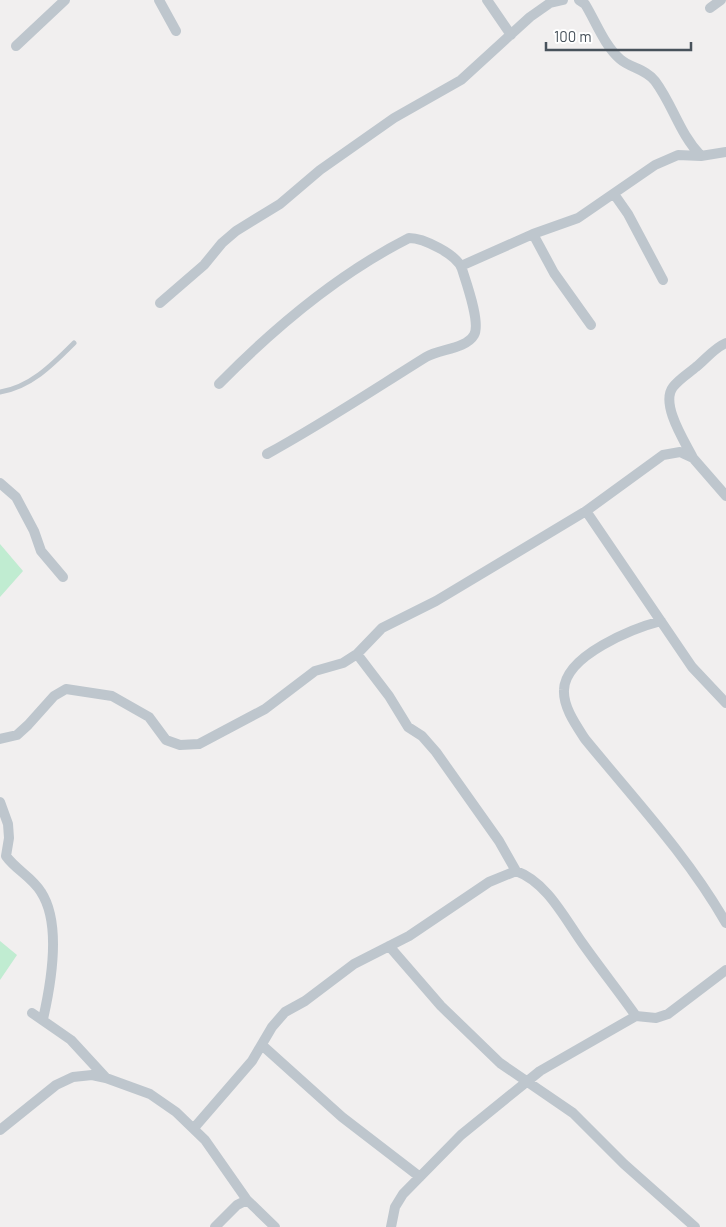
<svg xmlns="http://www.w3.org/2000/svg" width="726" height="1227" viewBox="0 0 726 1227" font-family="Barlow,sans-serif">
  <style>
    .grass { fill: #c0ecd1 }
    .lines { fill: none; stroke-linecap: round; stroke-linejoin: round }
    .lane { stroke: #bec6cd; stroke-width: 5 }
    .street { stroke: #bec6cd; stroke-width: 10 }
  </style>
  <rect width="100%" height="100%" fill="#f1efef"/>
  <path class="grass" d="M0,544L23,571L0,597Z
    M0,941L17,955L0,980Z"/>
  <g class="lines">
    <path class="lane" d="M0,392C31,387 53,364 74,343"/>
    <path class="street" d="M159,0L176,31
      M487,0L511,35
      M579,0L585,4C596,22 604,45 620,59C630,68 646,69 655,81C673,105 679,133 701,156
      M710,8L721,0
      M16,46L65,0
      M614,194L628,214L663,280
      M533,234L554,273L591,325
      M461,266L533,234L578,218L655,165L678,155L701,156L726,152
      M160,303L204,265L222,243L236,231L280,204L320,170L394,118L461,80L530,17L550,3L563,0
      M219,384C274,328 338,274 409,238C423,238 457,254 462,269C466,282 481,323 474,335C466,349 439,349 426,357C373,390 322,424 267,454
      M693,458C685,442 660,404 673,387C679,379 689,373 696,367C706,359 714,348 726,343
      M0,483L16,497L34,531L41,551L63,577
      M586,511L692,667L726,703
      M661,621C634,628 565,655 564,690C563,707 576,725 585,739C634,799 687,855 726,923
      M357,654L389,696L408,727L422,736L436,752L499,841L516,871
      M0,739L17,735L28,725L54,696L66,689L112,696L149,717L166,740L180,745L199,744L265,709L315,671L343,663L357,654L382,628L436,601L586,511L663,455L680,452L693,458L726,496
      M0,802L8,824L9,838L6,856C16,870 32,877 41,892C62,924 51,984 43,1019
      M389,946L441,1006L500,1063L573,1113L624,1164L695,1227
      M32,1013L71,1040L106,1078
      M263,1046L342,1117L420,1177
      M194,1128L252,1061L272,1027L285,1012L305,1001L354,964L409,936L489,882L516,871C547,882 565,919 583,944C600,968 619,992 636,1016
      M0,1130L56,1085L73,1077L92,1075L106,1078L150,1094L176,1112L205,1140L247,1200L275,1227
      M215,1227L237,1205L247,1200
      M391,1227L395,1207L403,1194L461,1135L540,1071L636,1016L656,1018L668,1014L726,970"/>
  </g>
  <path d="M546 42v8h145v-8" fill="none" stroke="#48525b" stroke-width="2.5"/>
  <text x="554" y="42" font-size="15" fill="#48525b" stroke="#ffffff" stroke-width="4" paint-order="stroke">100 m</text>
</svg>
